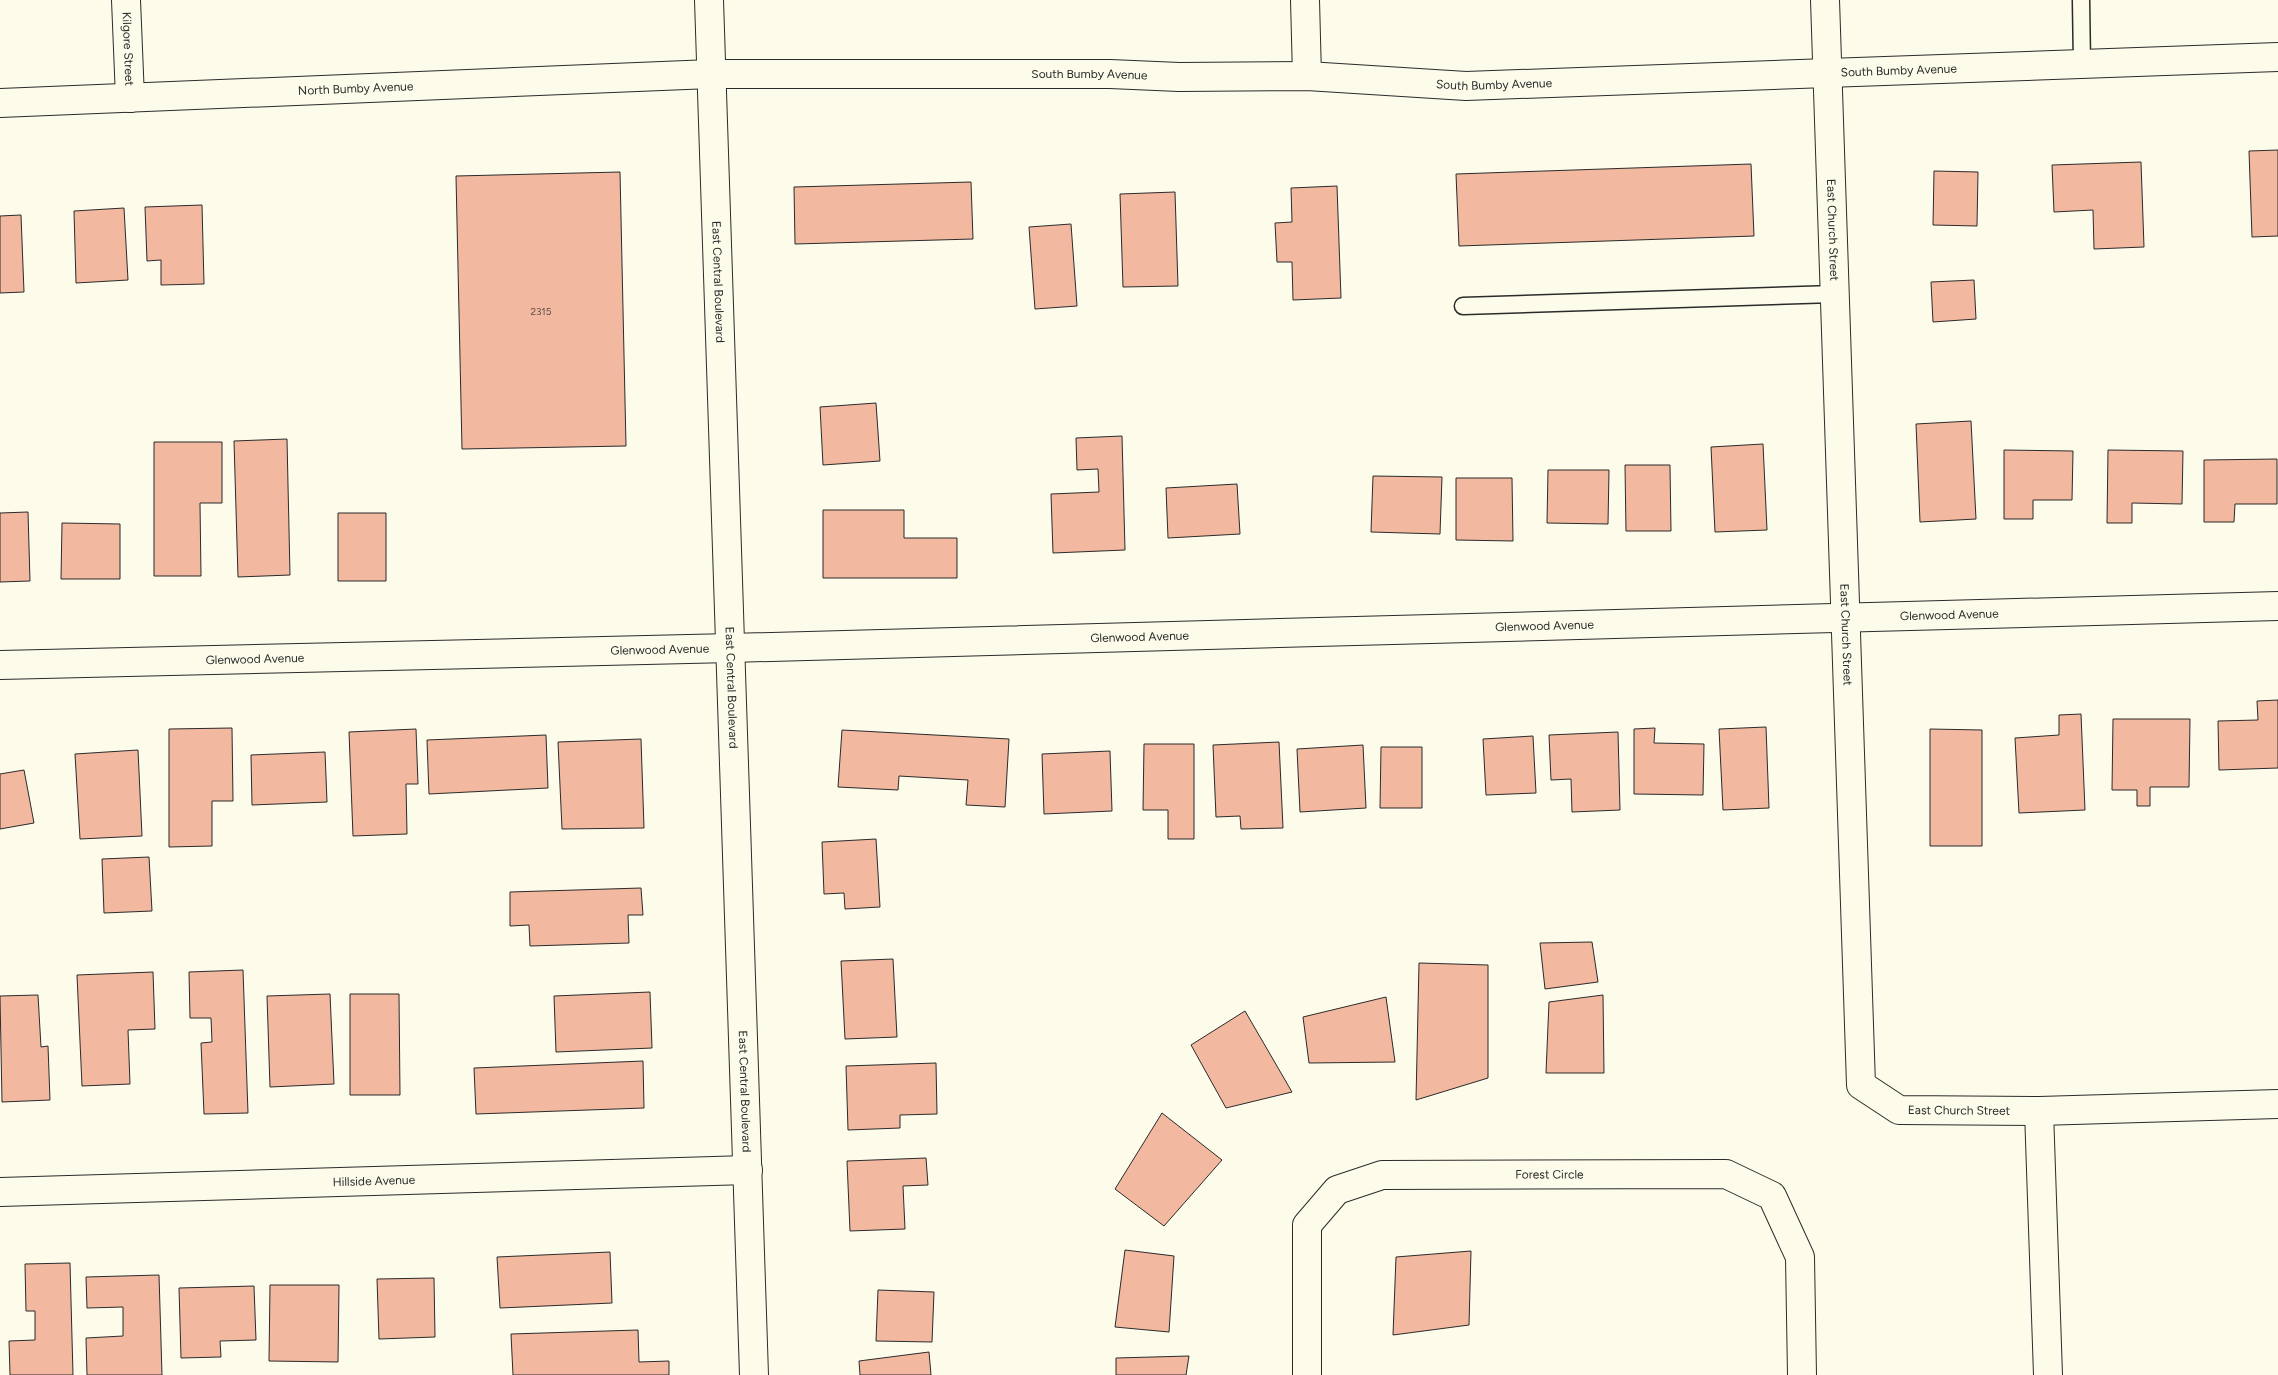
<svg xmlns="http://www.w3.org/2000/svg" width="2278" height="1375" viewBox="0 0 2278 1375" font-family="Figtree,sans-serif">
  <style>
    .building { fill: #f2b8a0; stroke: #2b2b2b }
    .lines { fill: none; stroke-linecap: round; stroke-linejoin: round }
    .lane-casing { stroke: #2b2b2b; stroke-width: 19 }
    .street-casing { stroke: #2b2b2b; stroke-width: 30 }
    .secondary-casing { stroke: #2b2b2b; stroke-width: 30 }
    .lane { stroke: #fdfbea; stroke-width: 16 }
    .street { stroke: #fdfbea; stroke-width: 28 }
    .secondary { stroke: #fdfbea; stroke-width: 28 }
    .labels { text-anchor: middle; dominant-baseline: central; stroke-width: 4; stroke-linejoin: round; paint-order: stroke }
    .number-label { font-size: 10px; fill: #5d4e48 }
    .street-label { font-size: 12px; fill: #2b2b2b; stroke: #fdfbea }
  </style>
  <rect width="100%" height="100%" fill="#fdfbea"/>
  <path class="building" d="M2278,150V236L2252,237L2249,151Z
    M2141,162L2144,247L2094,249L2093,210L2054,212L2052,165Z
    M1751,164L1754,236L1459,246L1456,174Z
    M1934,171L1978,172L1977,226L1933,225Z
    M620,172L626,446L462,449L456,176Z
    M971,182L973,239L795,244L794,187Z
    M1337,186L1341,298L1293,300L1292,262H1277L1275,223L1292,222L1291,188Z
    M1175,192L1178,286L1123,287L1120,194Z
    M202,205L204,284L161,285V260L147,261L145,207Z
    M124,208L128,280L76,283L74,211Z
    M21,215L24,292L0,293V216Z
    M1071,224L1077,306L1035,309L1029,227Z
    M1974,280L1976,319L1933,322L1931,282Z
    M876,403L880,461L823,465L820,407Z
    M1971,421L1976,519L1920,522L1916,424Z
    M1122,436L1125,550L1053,553L1051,494L1099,492L1098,469L1077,470L1076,438Z
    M287,439L290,575L238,577L234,441Z
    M154,442H222V503H200L201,576H154Z
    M1763,444L1767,530L1715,532L1711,447Z
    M2004,450L2073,451L2072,500H2033V519H2004Z
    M2108,450L2183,451L2182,504L2132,503V523H2107Z
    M2277,459V504H2235L2234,522H2204V460Z
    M1625,465H1670L1671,531H1626Z
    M1548,470H1609L1608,524L1547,523Z
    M1373,476L1442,477L1440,534L1371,532Z
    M1456,478H1512L1513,541L1456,540Z
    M1237,484L1240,534L1168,538L1166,488Z
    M823,510H904V538H957V578H823Z
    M28,512L30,581L0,582V513Z
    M338,513H386V581H338Z
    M62,523L120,524V579H61Z
    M2278,700V768L2219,770L2218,721L2258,720L2257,701Z
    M2081,714L2085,810L2019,813L2015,738L2059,735V715Z
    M2113,719H2190L2189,787H2150V806H2137V790H2112Z
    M1766,727L1769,808L1723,810L1719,729Z
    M232,728L233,801H212V846L169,847V729Z
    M1655,728L1654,743L1704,744L1703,795L1634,794V729Z
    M416,729L418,784H406L407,834L353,836L349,732Z
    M1930,729L1982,730V846H1930Z
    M842,730L1009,739L1005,807L966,805L968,780L899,776L898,790L838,787Z
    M1618,732L1620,810L1572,812L1571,779L1551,780L1549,735Z
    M546,735L548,788L429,794L427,740Z
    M1533,736L1536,793L1486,795L1483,739Z
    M641,739L644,828L562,829L558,742Z
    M1279,742L1283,828L1241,829L1240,816L1216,817L1213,745Z
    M1144,744H1194V839H1168V810H1143Z
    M1363,745L1366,808L1300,812L1297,749Z
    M1381,747H1422V808H1380Z
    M138,750L142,836L80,839L75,754Z
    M1110,751L1112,811L1044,814L1042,754Z
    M325,752L327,802L252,805L251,755Z
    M24,770L34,823L0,829V774Z
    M876,839L880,907L845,909L844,893L824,894L822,842Z
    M149,857L152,911L104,913L102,859Z
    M641,888L643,915H628L629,943L530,946L529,925L510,926V892Z
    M1592,942L1598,982L1545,989L1540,943Z
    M893,959L897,1037L845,1039L841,961Z
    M1419,963L1488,965V1078L1416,1100Z
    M243,970L248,1113L204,1114L201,1043L212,1042L211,1018H190L189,972Z
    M153,972L155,1029L128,1030L130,1084L82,1086L77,975Z
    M650,992L652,1048L556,1052L554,996Z
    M330,994L334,1084L270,1087L267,996Z
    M350,994H399L400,1095H350Z
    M38,995L41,1047L48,1046L50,1100L2,1102L0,996Z
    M1603,995L1604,1073H1546L1549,1002Z
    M1386,997L1395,1062L1309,1063L1303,1017Z
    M1245,1011L1292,1092L1226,1108L1191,1045Z
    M643,1061L644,1108L476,1114L474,1068Z
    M936,1063L937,1114L900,1115V1128L848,1130L846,1066Z
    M1162,1113L1222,1160L1164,1226L1115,1189Z
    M926,1158L928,1185L903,1186L905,1229L850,1231L847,1161Z
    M1125,1250L1174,1256L1169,1332L1115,1327Z
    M1471,1251L1469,1325L1393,1335L1396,1257Z
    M610,1252L612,1303L500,1308L497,1257Z
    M70,1263L73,1375H10L9,1341L35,1340V1311H26L25,1264Z
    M159,1275L162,1375H87L86,1338L123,1336V1307L87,1308L86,1277Z
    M434,1278L435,1337L379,1339L377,1279Z
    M270,1285H339L338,1362L269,1361Z
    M254,1286L256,1340L220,1341L221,1357L181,1358L179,1288Z
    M878,1290L934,1292L932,1342L876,1341Z
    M638,1330L639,1362L669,1361V1375H513L511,1334Z
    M929,1352L931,1375H860L859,1361Z
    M1189,1356L1186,1375H1116V1358Z"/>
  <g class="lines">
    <defs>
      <path id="lane" d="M2081,0L2082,64
        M1463,306L1834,294"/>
      <g id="street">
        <path id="s1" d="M126,0L130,98"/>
        <path d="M1305,0L1307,76"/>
        <path id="s2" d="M1825,0L1861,1085L1899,1110L2039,1111L2278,1104"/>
        <path id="s3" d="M0,665L731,648L2278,606"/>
        <path d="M2039,1111L2048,1375"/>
        <path id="s4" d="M0,1192L748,1170"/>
        <path id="s5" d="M1307,1375V1225L1337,1190L1382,1175L1726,1174L1772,1196L1800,1257L1802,1375"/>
      </g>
      <g id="secondary">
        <path id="s6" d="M709,0L754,1375"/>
        <path id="s7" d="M0,103L711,74H1110L1179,77L1307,76L1466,86L2278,57"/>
      </g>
    </defs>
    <use href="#lane" class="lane-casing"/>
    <use href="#street" class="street-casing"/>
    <use href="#secondary" class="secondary-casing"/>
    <use href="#lane" class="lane"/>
    <use href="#street" class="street"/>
    <use href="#secondary" class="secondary"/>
  </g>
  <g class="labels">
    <g class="number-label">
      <text x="541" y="311">2315</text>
    </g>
    <g class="street-label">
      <text stroke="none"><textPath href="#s1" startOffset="49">Kilgore Street</textPath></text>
      <text stroke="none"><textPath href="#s7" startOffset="1900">South Bumby Avenue</textPath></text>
      <text stroke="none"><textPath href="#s7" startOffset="1090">South Bumby Avenue</textPath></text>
      <text stroke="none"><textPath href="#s7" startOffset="1495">South Bumby Avenue</textPath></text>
      <text stroke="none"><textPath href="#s7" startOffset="356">North Bumby Avenue</textPath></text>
      <text stroke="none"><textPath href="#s2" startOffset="230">East Church Street</textPath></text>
      <text stroke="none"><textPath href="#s6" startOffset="282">East Central Boulevard</textPath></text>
      <text stroke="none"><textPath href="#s3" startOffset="1950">Glenwood Avenue</textPath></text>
      <text stroke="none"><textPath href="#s3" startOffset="1545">Glenwood Avenue</textPath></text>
      <text stroke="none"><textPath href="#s2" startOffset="635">East Church Street</textPath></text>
      <text stroke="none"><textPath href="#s3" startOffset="1140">Glenwood Avenue</textPath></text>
      <text stroke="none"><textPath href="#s3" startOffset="660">Glenwood Avenue</textPath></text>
      <text stroke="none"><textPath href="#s3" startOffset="255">Glenwood Avenue</textPath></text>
      <text stroke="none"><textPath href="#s6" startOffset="688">East Central Boulevard</textPath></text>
      <text stroke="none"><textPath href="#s6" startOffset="1092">East Central Boulevard</textPath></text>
      <text stroke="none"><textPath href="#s2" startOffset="1191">East Church Street</textPath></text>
      <text stroke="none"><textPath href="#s5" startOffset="411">Forest Circle</textPath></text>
      <text stroke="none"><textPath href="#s4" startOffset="374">Hillside Avenue</textPath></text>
    </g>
  </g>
</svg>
